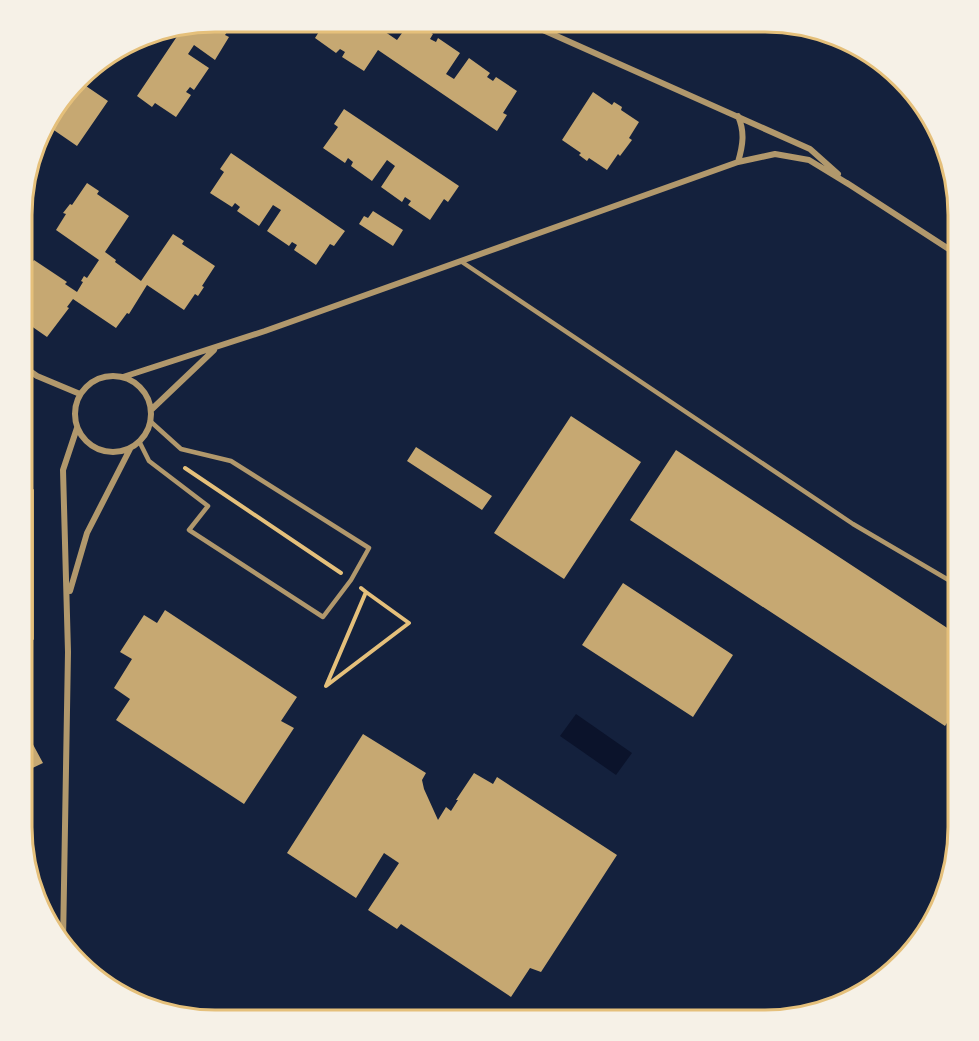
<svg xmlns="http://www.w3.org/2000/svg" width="979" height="1041" viewBox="0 0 979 1041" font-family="'Asap Condensed',sans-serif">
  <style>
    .water { fill: #0b132b }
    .building { fill: #c6a872 }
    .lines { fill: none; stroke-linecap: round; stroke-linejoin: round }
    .path { stroke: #e5c07b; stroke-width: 4 }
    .service { stroke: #b1986c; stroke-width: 4.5 }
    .minor { stroke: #b1986c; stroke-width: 6 }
    .rim { fill: none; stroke: #e5c07b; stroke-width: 3 }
  </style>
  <rect width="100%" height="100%" fill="#14213d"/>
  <path class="water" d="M576,714L632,753L616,775L560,736Z"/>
  <path class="building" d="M215,21H240L233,32L229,29L225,35L229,37L215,60L194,45L188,54L209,68L194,90L190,87L186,92L191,95L176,117L155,103L152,107L137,96L184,26Z
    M290,21H314L307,33Z
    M326,21H369L397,40L410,22H414L433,34L430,39L436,42L438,38L460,53L446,74L454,79L469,58L490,73L487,77L493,81L496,77L517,91L503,113L507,115L497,131L378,50L364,71L342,57L345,52L340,49L336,53L315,38Z
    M74,84L80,88L83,84L108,101L77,146L45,124L47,118Z
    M593,92L612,105L614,102L622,107L621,110L639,122L629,138L632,140L620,156L618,154L607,170L589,158L587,161L579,155L581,153L562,140Z
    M344,109L459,186L448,202L444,199L430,220L408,205L411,201L405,197L402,202L381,187L395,166L387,160L372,181L351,166L353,162L348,158L345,163L323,148L338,127L334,124Z
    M231,153L345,231L334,246L330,244L316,265L294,250L297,245L292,242L289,246L267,231L281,210L273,205L259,226L237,211L240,207L235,203L232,207L210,193L224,172L220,169Z
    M87,183L99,191L97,194L129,216L105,252L116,260L115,262L141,281L173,234L184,241L182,244L215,266L202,286L204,287L198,296L195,294L184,310L147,285L129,314L127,313L116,328L73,299L67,307L69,308L47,337L24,321V275L34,260L67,282L65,284L77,292L83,282L81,281L84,276L87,278L99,260L56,230L66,214L63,213L70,204L72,205Z
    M25,207L32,212L24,223Z
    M373,211L403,230L393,246L359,224L364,216L368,218Z
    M571,416L641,462L564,579L494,533Z
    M23,443L31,448L23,463Z
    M416,447L492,496L482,510L407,461Z
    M676,450L958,635V706L945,726L630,520Z
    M34,489V640L22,633L23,495Z
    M623,583L733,655L693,717L582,645Z
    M165,610L297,697L281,721L294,728L244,804L116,720L130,699L114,688L132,659L120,652L144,615L157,623Z
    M363,734L426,773L422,780L424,789L438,820L446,807L451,811L458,800H456L474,773L493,784L497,777L617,855L541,972L530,968L511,997L401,924L397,929L368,910L399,863L384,853L356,898L287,853Z
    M29,737L43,763L22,773V741Z
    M32,782V839L21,832L22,784Z"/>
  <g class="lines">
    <path class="path" d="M185,468L341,573
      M361,588L366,592L326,686L409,623L366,592"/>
    <path class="service" d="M462,262L853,524L952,582
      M139,441L149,461L208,506L189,530L323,617L351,580L369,548L231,461L181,449L150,421"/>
    <path class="minor" d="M525,22L810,149L838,174
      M738,116C745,132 743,145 738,162
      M847,183L958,255
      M24,367L37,376L80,394
      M75 414a38 38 0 1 1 76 0a38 38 0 1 1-76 0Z
      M123,377L265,331L738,162L775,154L809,160L850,185
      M151,410L214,350
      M70,591L87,533L130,449
      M63,943L68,652L63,470L77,428"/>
  </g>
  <path d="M0 0H979V1041H0ZM215 32H765A183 183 0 0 1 948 215V827A183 183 0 0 1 765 1010H215A183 183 0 0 1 32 827V215A183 183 0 0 1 215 32Z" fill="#f6f1e7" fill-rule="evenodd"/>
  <path class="rim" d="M215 32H765A183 183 0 0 1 948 215V827A183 183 0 0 1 765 1010H215A183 183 0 0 1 32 827V215A183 183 0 0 1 215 32Z"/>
</svg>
